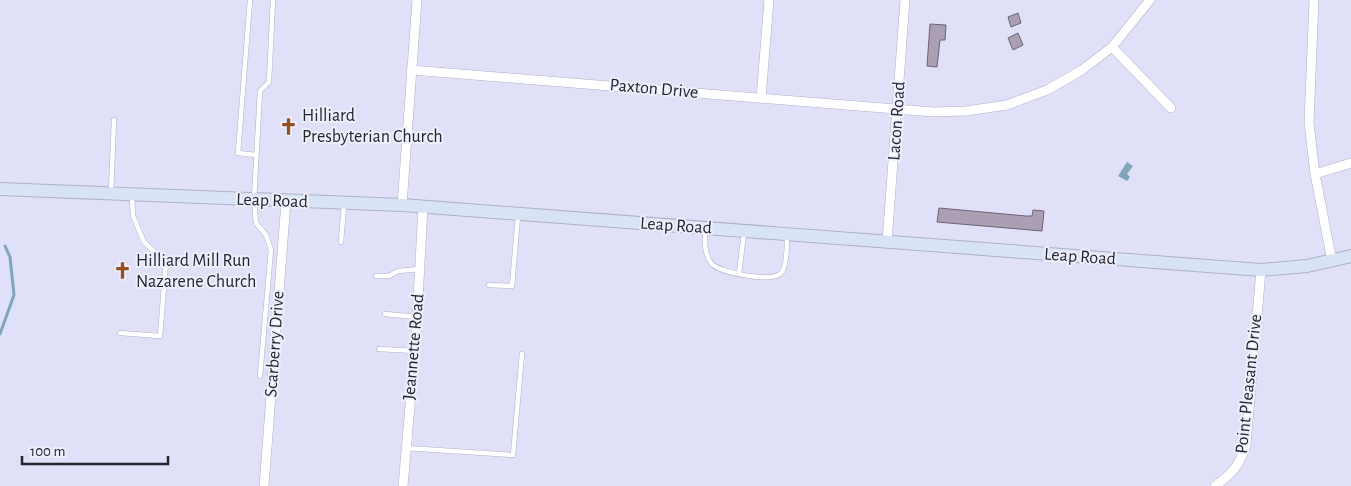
<svg xmlns="http://www.w3.org/2000/svg" width="1351" height="486" viewBox="0 0 1351 486" font-family="'Alegreya Sans',sans-serif">
  <style>
    .water { fill: #7fa6bb }
    .lines { fill: none; stroke-linecap: round; stroke-linejoin: round }
    .stream { stroke: #7fa6bb; stroke-width: 3 }
    .building { fill: #aa9fb3; stroke: #6d6376 }
    .lane-casing { stroke: #b0b0c7; stroke-width: 5.5 }
    .street-casing { stroke: #b0b0c7; stroke-width: 10 }
    .secondary-casing { stroke: #b0b0c7; stroke-width: 14 }
    .lane { stroke: #fff; stroke-width: 4.5 }
    .street { stroke: #fff; stroke-width: 9 }
    .secondary { stroke: #d8e4f6; stroke-width: 12 }
    .labels { text-anchor: middle; dominant-baseline: central; stroke-width: 4; stroke-linejoin: round; paint-order: stroke }
    .street-label { font-size: 18px; fill: #25252e; stroke: #eeeffd }
    .poi-label { font-size: 18px; fill: #25252e; stroke: #eeeffd; text-anchor: start }
  </style>
  <rect width="100%" height="100%" fill="#e0e1f8"/>
  <path class="water" d="M1127,162L1133,166L1127,174L1130,177L1127,181L1118,176Z"/>
  <g class="lines">
    <path class="stream" d="M0,334L14,295L10,257L5,246"/>
  </g>
  <path class="building" d="M1018,13L1021,23L1011,27L1008,17Z
    M930,24L946,25L945,40H940L937,67L927,66Z
    M1018,33L1023,45L1013,50L1008,38Z
    M939,208L1026,216H1032L1033,210L1044,211L1042,231L937,222Z"/>
  <g class="lines">
    <defs>
      <path id="lane" d="M250,0L238,153L256,155
        M111,193L114,120
        M705,230C705,241 704,255 712,264C721,273 769,282 780,274C787,269 787,246 787,237
        M341,242L344,205
        M739,274L744,233
        M376,276H389L398,271L420,269
        M489,285L512,286L518,216
        M385,314L417,317
        M120,333L160,336L166,262L144,242L133,216L132,197
        M379,349L415,351
        M260,376L271,250L266,235L256,223L254,200L260,91L269,82L273,0
        M406,448L513,455L522,354"/>
      <path id="street" d="M1314,0L1309,123L1315,174L1332,261
        M1112,47L1171,108
        M411,70L933,112L966,111L1007,105L1047,90L1082,70L1112,47L1150,0
        M761,98L769,0
        M1315,174L1351,163
        M402,205L417,0
        M887,242L905,0
        M264,486L286,201
        M403,486L416,337L423,207
        M1215,486C1233,473 1239,466 1246,445L1261,270"/>
      <path id="secondary" d="M0,189L402,205L1261,270L1307,266L1351,256"/>
    </defs>
    <use href="#lane" class="lane-casing"/>
    <use href="#street" class="street-casing"/>
    <use href="#secondary" class="secondary-casing"/>
    <use href="#lane" class="lane"/>
    <use href="#street" class="street"/>
    <use href="#secondary" class="secondary"/>
  </g>
  <defs>
    <symbol id="church-bare" viewBox="-9 -9 18 18"><path d="M-1.2-6h2.4v3.5h3.3v2.4h-3.3V6h-2.4V-.1h-3.3v-2.4h3.3Z" fill="#945121" stroke="#eeeffd" stroke-width="2.5" paint-order="stroke"/></symbol>
  </defs>
  <g fill-rule="evenodd">
    <use href="#church-bare" x="276" y="114" width="25" height="25"/>
    <use href="#church-bare" x="110" y="258" width="25" height="25"/>
  </g>
  <g class="labels">
    <g class="street-label">
      <text transform="translate(654 89) rotate(5)">Paxton Drive</text>
      <text transform="translate(897 121) rotate(-86)">Lacon Road</text>
      <text transform="translate(272 201) rotate(2)">Leap Road</text>
      <text transform="translate(676 226) rotate(4)">Leap Road</text>
      <text transform="translate(1080 257) rotate(4)">Leap Road</text>
      <text transform="translate(275 344) rotate(-86)">Scarberry Drive</text>
      <text transform="translate(414 347) rotate(-85)">Jeannette Road</text>
      <text transform="translate(1249 384) rotate(-84)">Point Pleasant Drive</text>
    </g>
    <g class="poi-label">
      <text x="302" y="116">Hilliard<tspan x="302" dy="21">Presbyterian Church</tspan></text>
      <text x="136" y="261">Hilliard Mill Run<tspan x="136" dy="21">Nazarene Church</tspan></text>
    </g>
  </g>
  <path d="M22 456v8h146v-8" fill="none" stroke="#25252e" stroke-width="2.5"/>
  <text x="30" y="456" font-size="15" fill="#25252e" stroke="#eeeffd" stroke-width="4" paint-order="stroke">100 m</text>
</svg>
